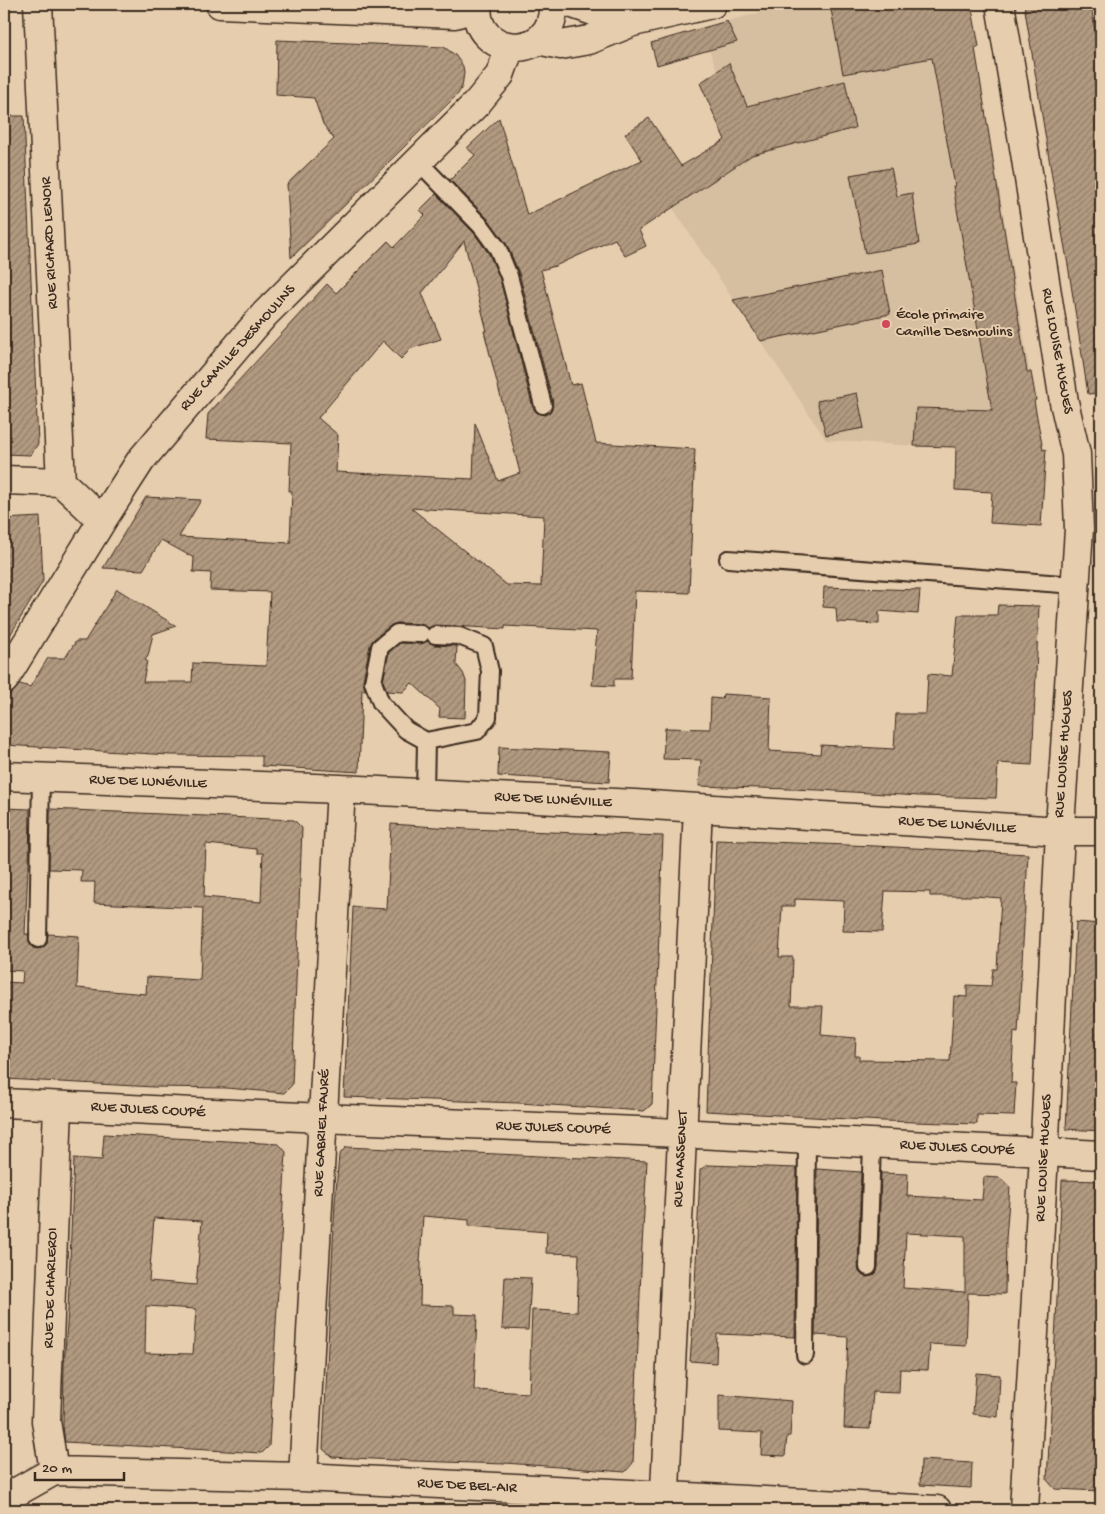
<svg xmlns="http://www.w3.org/2000/svg" width="1105" height="1514" viewBox="0 0 1105 1514" font-family="'Gochi Hand',sans-serif">
  <style>
    .built { fill: #d6bea0 }
    .building { fill: url(#building-hatch); stroke: #3b2a1e; fill-rule: evenodd }
    .lines { fill: none; stroke-linecap: round; stroke-linejoin: round }
    .lane-casing { stroke: #3b2a1e; stroke-width: 20 }
    .street-casing { stroke: #3b2a1e; stroke-width: 31 }
    .lane { stroke: #e6cdae; stroke-width: 16 }
    .street { stroke: #e6cdae; stroke-width: 28 }
    .poi-dot { fill: #d1495b; stroke: #e6cdae; stroke-width: 2 }
    .labels { text-anchor: middle; dominant-baseline: central; stroke-width: 4; stroke-linejoin: round; paint-order: stroke }
    .street-label { font-size: 15px; fill: #3b2a1e; stroke: #e6cdae }
    .poi-label { font-size: 15px; fill: #3b2a1e; stroke: #e6cdae; text-anchor: start }
  </style>
  <defs>
    <pattern id="building-hatch" width="6" height="6" patternUnits="userSpaceOnUse" patternTransform="scale(1.25)"><rect width="6" height="6" fill="#b29a81"/><path d="M-1 1l2-2M0 6l6-6M5 7l2-2" fill="none" stroke="#927e69"/></pattern>
  </defs>
  <rect width="100%" height="100%" fill="#e6cdae"/>
  <filter id="ink" filterUnits="userSpaceOnUse"><feTurbulence type="fractalNoise" baseFrequency=".02" numOctaves="2"/><feDisplacementMap in="SourceGraphic" scale="10" xChannelSelector="R" yChannelSelector="G"/><feConvolveMatrix kernelMatrix="1 2 1 2 8 2 1 2 1" color-interpolation-filters="sRGB"/></filter>
  <g filter="url(#ink)">
    <path class="built" d="M793,4H830L844,74L939,55L929,4H971L979,46L975,48L1043,450L914,446L826,440L672,207L752,155L700,28Z"/>
    <path class="building" d="M830,4H971L979,46L975,48L1027,372H1031L1036,400L1034,401L1043,450L1046,449L1041,526L990,523L992,492L955,490L956,447L914,446L916,408L992,410L953,186H955L932,58L843,74Z
      M1024,4H1091L1096,38L1101,37V393L1088,394L1068,265L1053,183Z
      M727,21L737,42L657,65L651,43Z
      M277,40L444,47L455,55L463,66L464,73L462,87L458,94L291,258L287,184L334,139L323,124L314,98L276,95Z
      M729,63L747,106L845,81L855,128L752,155L639,230L646,246L625,256L615,239L555,266L541,270L571,385L581,383L596,443L695,449L689,593L635,591L631,679H614V686L592,685L597,631L505,626V629L435,625L428,628L421,624L397,623L391,625L374,639L370,645L363,680L365,690H362L359,772L262,766V756L170,755L4,745V696L12,693L20,684L30,687L48,658H65L76,641H85L117,589L176,626L153,634L148,656L145,660L147,661L143,682H192L193,663L266,666L270,592L210,590L211,573L193,572L194,558L161,540L143,570L103,568L146,497L201,500L179,537L290,543L292,491H289L291,443L206,439L208,414L327,284L336,293L388,241L394,247L425,215L420,210L436,194L474,233L489,254L500,279L533,408L536,412L540,414L545,415L550,412L552,408L553,402L519,273L507,245L489,220L450,180L475,155L467,148L499,118L527,215L642,160L625,134L649,118L681,166L725,140L700,83ZM464,241L487,331H484L520,473L498,481L475,423L473,479L336,472L338,435L318,418L383,341L401,359L412,348L441,339L422,293ZM411,508L544,516L541,586L507,585Z
      M4,116H24L38,444L30,455L4,454Z
      M891,168L897,196L912,193L919,244L865,253L850,175Z
      M882,270L890,314L761,341L733,300Z
      M857,393L864,428L826,435L817,401Z
      M40,517L43,581L4,645V567H5L4,519Z
      M824,587L920,590L918,614L879,611V624L837,622L836,608L823,607Z
      M998,605L1039,606L1032,765L998,763L996,798L919,796L819,790L699,786L701,760L663,759L665,728L710,729L711,698L722,699L723,694L771,697L769,751L820,754L821,745L894,749L896,714H926L928,674L952,676L958,615H997Z
      M428,641L434,645L457,646L456,664L463,673L466,681L465,718L439,717L440,709L412,683L403,692L387,691L383,681L389,652L400,643L421,644Z
      M499,747L611,752L609,782L498,776Z
      M4,808L30,809L29,868H28L25,934H28L30,944L33,948L37,949L42,948L47,944L48,934L79,936L77,988L146,994L147,977L200,980L203,908L94,903L95,882H81L82,870L49,869L50,809L294,820L302,828L292,1085L284,1093L226,1088L154,1087L4,1079V982L22,983L23,971L4,970ZM206,844L257,849V853H263L261,902L204,897Z
      M391,824L467,829L663,836L652,1104L644,1111L519,1103L344,1097L353,907L387,909Z
      M716,840L875,846L1028,854L1018,1033L1014,1032L1011,1083H1016L1014,1116L977,1115V1124L883,1121L706,1111ZM885,891L930,892V896H975L1001,898L997,969H993L991,986L967,985V997L954,996L950,1061L859,1060V1056H855L856,1038L821,1035L823,1006H791L793,957H779L782,906H795V899L844,901L843,931L882,932Z
      M1076,922L1101,924V1131L1066,1129Z
      M104,1134L279,1144L286,1152L269,1446L262,1453L65,1442L63,1426L64,1366L68,1310L74,1158L102,1160ZM154,1218L202,1221L196,1285L149,1281ZM146,1306L196,1309L193,1354L145,1353Z
      M346,1147L647,1161L642,1246L633,1463L625,1472L505,1463V1464L414,1461L332,1457L323,1449L335,1202L339,1155ZM423,1216L469,1220V1226L547,1232L546,1253L579,1254L577,1312L532,1310L529,1393L474,1390L477,1315L454,1314V1306L420,1305L421,1262H420Z
      M707,1165L797,1168L795,1337L717,1334L716,1363L690,1361L694,1310L700,1170Z
      M817,1169L861,1172L858,1267L859,1272L863,1276L867,1277L873,1276L877,1272L878,1267L881,1173L908,1174L907,1196L982,1200L984,1177L1000,1178L1010,1187L1006,1239L1005,1294L968,1293L966,1346L930,1344L928,1370L900,1369L899,1393L873,1392L870,1429L844,1428L848,1337L815,1335ZM906,1233L965,1236V1292L903,1288Z
      M1062,1180L1101,1181V1471L1099,1491L1055,1489L1047,1480L1056,1321Z
      M505,1277L531,1278L528,1330L502,1329Z
      M976,1373L1000,1375L998,1417L973,1414Z
      M719,1395L792,1401L790,1436H787L785,1456L761,1455L762,1433L719,1431Z
      M921,1460L972,1463L971,1488L920,1485Z"/>
    <g class="lines">
      <defs>
        <path id="lane" d="M418,161L482,227L498,249L509,276L543,405
          M728,559L1075,585
          M421,634L397,633L380,647L373,682L381,703L406,730L426,741L425,793
          M426,741L477,731L488,717L490,671L484,646L459,636L435,635
          M38,939L41,778
          M868,1267L872,1143
          M805,1355L807,1140"/>
        <path id="street" d="M38,4L61,482
          M220,4L455,14L477,7
          M478,4C470,57 556,65 553,4
          M573,4L602,14L633,22
          M1000,4L1025,153L1064,402L1076,454L1079,529L1061,811L1045,1137L1024,1510
          M538,40L561,45L589,40L633,22L712,4
          M4,480L61,482L93,512L103,519
          M4,680L103,519L141,460L264,315L477,103L500,75L510,47
          M4,776L341,789L635,804L1060,831H1101
          M4,1103L322,1118L638,1131L1101,1155
          M54,1471L46,1421L58,1106
          M303,1477L341,789
          M4,1499L54,1471L303,1477L937,1510
          M664,1510L698,808"/>
      </defs>
      <use href="#lane" class="lane-casing"/>
      <use href="#street" class="street-casing"/>
      <use href="#lane" class="lane"/>
      <use href="#street" class="street"/>
    </g>
  </g>
  <circle class="poi-dot" cx="886" cy="324" r="5"/>
  <g class="labels">
    <g class="street-label">
      <text transform="translate(50 243) rotate(-93)">RUE RICHARD LENOIR</text>
      <text transform="translate(238 348) rotate(-48)">RUE CAMILLE DESMOULINS</text>
      <text transform="translate(1057 351) rotate(80)">RUE LOUISE HUGUES</text>
      <text transform="translate(1064 754) rotate(-86)">RUE LOUISE HUGUES</text>
      <text transform="translate(148 782) rotate(2)">RUE DE LUNÉVILLE</text>
      <text transform="translate(553 800) rotate(3)">RUE DE LUNÉVILLE</text>
      <text transform="translate(957 825) rotate(4)">RUE DE LUNÉVILLE</text>
      <text transform="translate(148 1110) rotate(3)">RUE JULES COUPÉ</text>
      <text transform="translate(553 1128) rotate(2)">RUE JULES COUPÉ</text>
      <text transform="translate(322 1133) rotate(-87)">RUE GABRIEL FAURÉ</text>
      <text transform="translate(957 1148) rotate(3)">RUE JULES COUPÉ</text>
      <text transform="translate(1044 1158) rotate(-87)">RUE LOUISE HUGUES</text>
      <text transform="translate(681 1159) rotate(-87)">RUE MASSENET</text>
      <text transform="translate(51 1288) rotate(-88)">RUE DE CHARLEROI</text>
      <text transform="translate(467 1486) rotate(3)">RUE DE BEL-AIR</text>
    </g>
    <g class="poi-label">
      <text x="896" y="315">École primaire<tspan x="896" dy="17">Camille Desmoulins</tspan></text>
    </g>
  </g>
  <rect width="1105" height="1514" fill="none" stroke="#e6cdae" stroke-width="20"/>
  <rect x="10" y="10" width="1085" height="1494" fill="none" stroke="#3b2a1e" stroke-width="2" filter="url(#ink)"/>
  <path d="M35 1472v8h89v-8" fill="none" stroke="#3b2a1e" stroke-width="2.5"/>
  <text x="42" y="1472" font-size="15" fill="#3b2a1e" stroke="#e6cdae" stroke-width="4" paint-order="stroke">20 m</text>
</svg>
